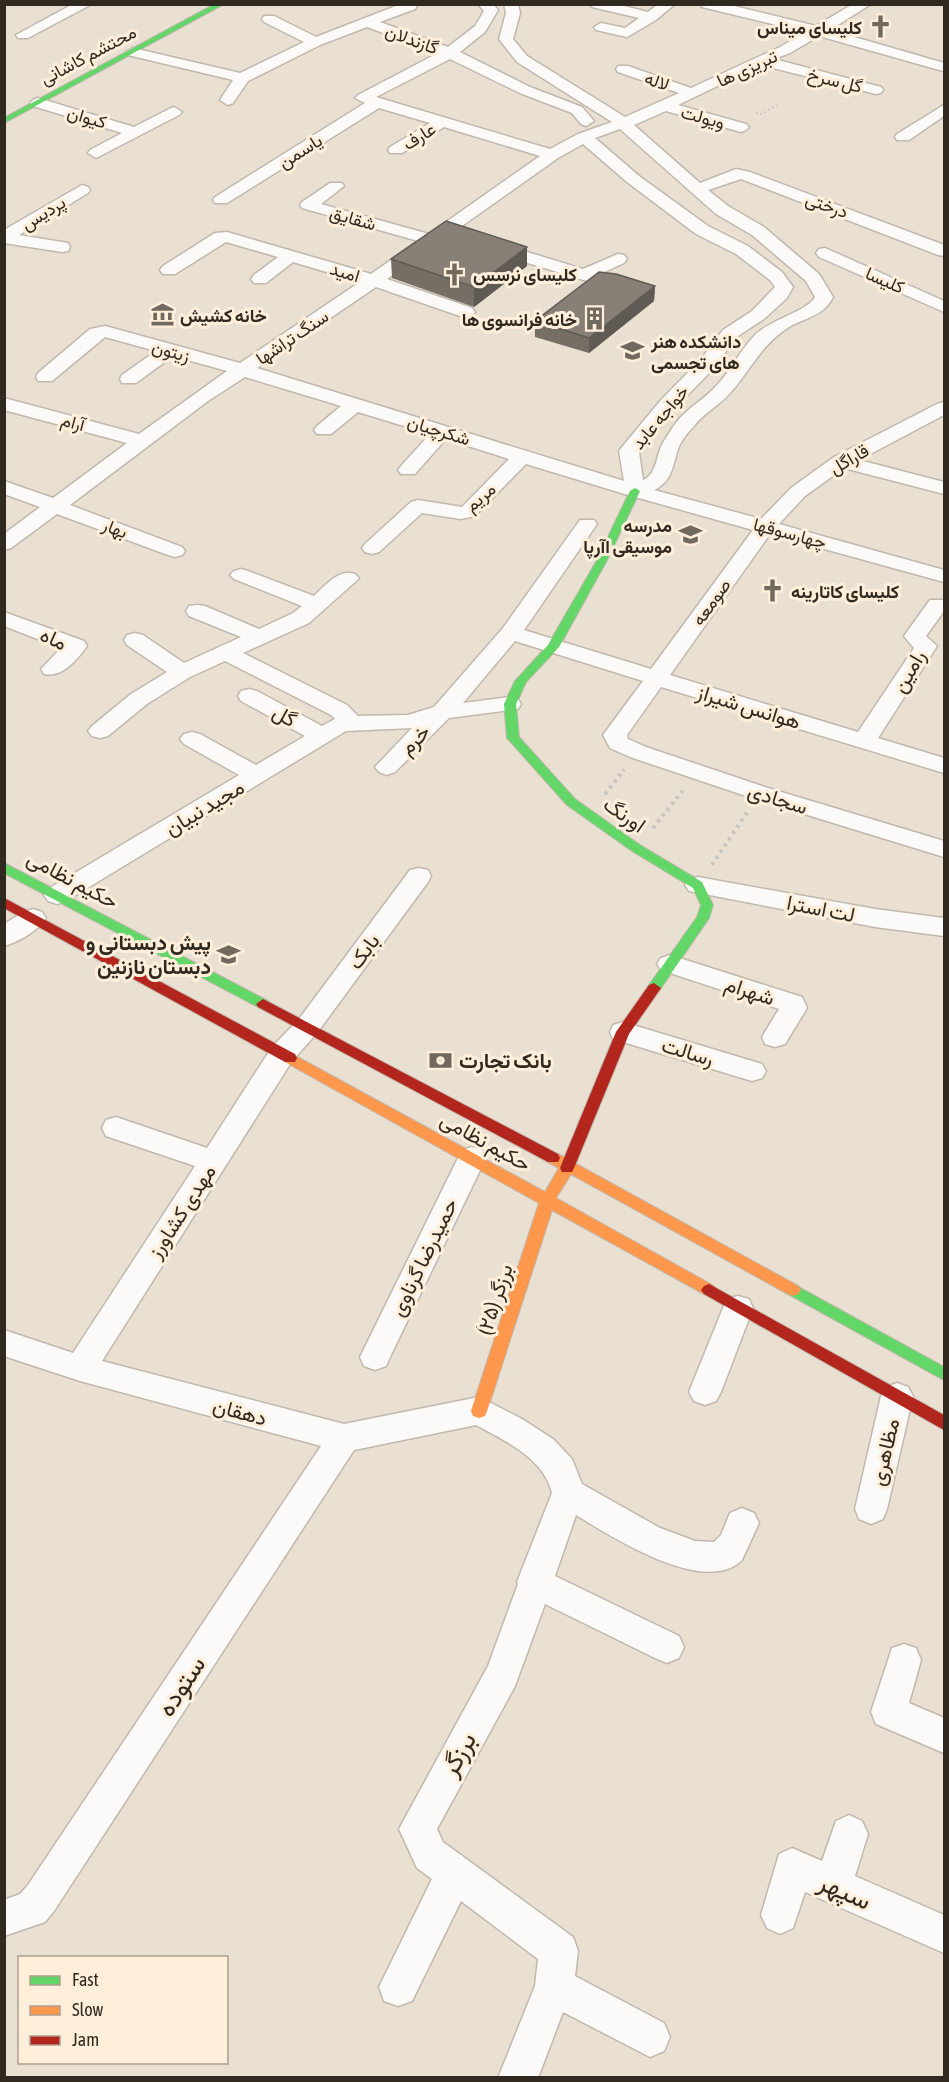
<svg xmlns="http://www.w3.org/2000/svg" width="949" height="2082" viewBox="0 0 949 2082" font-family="'Asap Condensed',Vazirmatn,sans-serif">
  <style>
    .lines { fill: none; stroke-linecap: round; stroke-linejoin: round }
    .street-casing { stroke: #c0b8ad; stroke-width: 3 }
    .fast-casing { stroke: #c0b8ad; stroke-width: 2 }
    .slow-casing { stroke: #c0b8ad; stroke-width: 2 }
    .jam-casing { stroke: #c0b8ad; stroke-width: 2 }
    .path-far2 { stroke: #c7c3be; stroke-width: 2; stroke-dasharray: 1.5 3; stroke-linecap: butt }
    .path-far1 { stroke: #c7c3be; stroke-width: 3; stroke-dasharray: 2 4; stroke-linecap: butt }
    .path { stroke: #c7c3be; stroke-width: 4; stroke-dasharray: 3 4.5; stroke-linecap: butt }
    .street { fill: #fcfaf8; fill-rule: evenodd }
    .fast { fill: #63d668; fill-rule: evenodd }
    .slow { fill: #ff974d; fill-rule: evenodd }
    .jam { fill: #b3261e; fill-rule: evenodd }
    .wall { fill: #756e65 }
    .shaded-wall { fill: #5f5a53 }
    .building { fill: #888076; stroke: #5f5a53; stroke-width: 1.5 }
    .labels { text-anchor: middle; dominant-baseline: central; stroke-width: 6; stroke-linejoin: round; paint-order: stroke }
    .far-poi-label { font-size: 18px; font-weight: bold; fill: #30291f; stroke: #ffefda; text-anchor: start }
    .far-street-label { font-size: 18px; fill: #30291f; stroke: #ffefda }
    .street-label { font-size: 21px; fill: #30291f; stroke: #ffefda }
    .poi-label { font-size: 21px; font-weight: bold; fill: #30291f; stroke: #ffefda; text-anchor: end }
    .near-street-label { font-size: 26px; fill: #30291f; stroke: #ffefda }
  </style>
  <rect width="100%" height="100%" fill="#eae0d2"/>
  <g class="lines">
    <defs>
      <path id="street" d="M73,4H92L28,38H18L16,35Z
        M401,4L417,6L415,9L380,22L448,47L475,26L484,11L478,4H493L498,10L485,32L460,52L530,87L582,107L594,121L586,126L581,124L572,113L520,93L450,59L376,97L550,149L578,134L612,122L517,62L499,39L506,13L504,4H518L520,13L513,39L527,56L625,117L679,93L618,72L616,69L618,66H628L691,88L780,47L805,32L702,7L700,4H726L816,26L853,4H871L830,30L944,63L943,71L819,36L790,53L774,59L881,87L883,90L881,93L876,94L761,65L678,105L746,124L749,127L746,130L741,132L666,111L634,125L700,183L736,169L750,172L944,245V256L938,255L741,179L708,190L728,206L764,227L819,274L833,297C823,317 806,317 789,327C760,346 752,368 731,392C720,405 704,413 694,426C688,432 681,441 678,449C673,465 672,482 654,490L761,519L791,488L834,457L937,404L944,402V415L859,460L944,482V494L844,468L805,496L779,524L944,570V582L770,534L670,675L858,732L914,648L904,636L930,600H944V611L926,636L937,646L878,738L944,758V773L661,687L627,735L628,739L646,747L768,788L944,841V857L752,798L630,757L610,748L603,735L643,681L515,641L463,703L510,697L518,699L521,704L518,709L449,718L395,772L387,775L379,772L375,767L412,728L346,731L66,901L57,904L48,901L44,895L48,889L239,775L184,744L180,739L184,734L192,732L200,734L256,765L305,736L241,701L238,696L241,691L249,689L257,691L322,726L335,719L331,715L225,661L190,677L147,704L108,736L100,738L92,736L88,731L92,726L131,694L167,672L127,645L124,640L127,635L135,633L143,635L184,663L241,637L189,616L186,611L189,606L197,605L205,606L259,629L293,613L302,606L234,579L230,575L234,571L241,569L248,571L314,596C326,585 338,569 355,574L359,578L355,582L309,623L243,653L347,705L358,716L408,715L434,707L503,628L580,520H594L597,524L524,630L651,669L753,530L628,495L526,464L475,516L461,519L422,513L379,552L372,554L365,552L362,548L365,544L411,502L418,500L462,507L509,459L446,439L415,474H401L398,470L401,466L430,434L358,412L331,434H317L314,430L317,426L341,406L245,377L208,401L70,505L182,547L185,551L182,555L175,557L168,555L57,514L11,548L4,550V534L40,507L4,494V481L53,498L127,443L4,410V398L139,434L227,371L173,356L136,383H122L120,379L122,375L156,351L105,337L52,381H38L36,377L38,373L90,329L105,326L240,363L360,282L293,262L266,283H254L251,279L254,275L278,257L226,242L175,274H163L160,270L163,266L215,233L227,232L371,274L418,241L302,208L300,205L302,202L330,183H342L344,186L321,204L429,234L540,156L444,127L402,153H390L388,150L390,147L430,123L379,108L227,203H215L213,200L215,197L365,103L355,98L358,95L438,53L367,27L320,45L248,81L233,103L228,105L220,100L233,80L128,55L126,52L133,48L240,73L304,42L264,22L262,19L264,16H274L316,37ZM620,129L716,214L752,235L806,281L815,297C808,311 769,320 754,336C740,351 731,370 718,384C708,396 694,404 683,415C675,422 670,432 664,441C656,452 658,474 643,480L639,452L675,408L716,366L735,338L764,319L787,298L793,287L782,272L748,246L708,226L639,176L595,138ZM583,144L627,182L696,234L736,254L770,280L775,287L752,311L723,330L702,358L661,400L622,447L619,451L624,481L257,368L376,287L460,316H472L475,312L472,308L387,279L558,158Z
        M590,4H616L648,12L658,4H675L656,20L627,37L596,30L594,27L601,23L625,28L639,18L592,7Z
        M38,98L134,127L169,109L174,107L182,112L179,115L96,158L88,153L90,150L122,133L33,106L30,103L33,100Z
        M944,105V116L909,140H897L895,137L897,134Z
        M82,185L88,187L90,190L88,193L19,235L68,243L70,247L68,251L62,252L4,243V230Z
        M491,241L583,269L618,254L624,255L627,259L624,263L600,274L616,279L619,283L616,287L610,288L485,250L483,246L485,242Z
        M825,248L944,301V312L819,257L816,253L819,249Z
        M4,612L84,641L87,646C77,660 62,678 44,674L41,669L61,648L4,626Z
        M419,868L428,870L431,876L428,882L317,1033L292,1061L102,1361L344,1424L479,1397L522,1419L553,1439L572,1459L582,1484L660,1528L695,1541L714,1542L721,1535L730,1513L742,1508L754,1513L759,1523L742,1560C705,1597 612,1537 576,1515L555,1576L679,1636L684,1647L679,1658L667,1663L655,1658L545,1604L515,1686L437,1829L443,1842L573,1937L578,1951L575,1976L664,2023L670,2037L664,2051L650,2057L563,2012L538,2078H498L535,1986L538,1959L461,1901L412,2001L398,2006L384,2001L379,1987L432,1879L417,1868L399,1829L488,1666L518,1584L517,1582L552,1493C544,1458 505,1441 476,1425L354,1450L54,1911L45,1922L4,1936V1900L20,1894L28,1885L321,1446L80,1381L4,1356V1330L73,1353L195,1166L106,1136L102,1128L106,1120L116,1117L207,1148L272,1047L299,1019L410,870Z
        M698,877L875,909L944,918V936L875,927L689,891L685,885L689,879Z
        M33,909L42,912L46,918C38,931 18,942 4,946V924L24,912Z
        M670,955L802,997L807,1008L785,1044L775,1047L765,1044L762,1037L779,1009L661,970L657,964L661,958Z
        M623,1022L762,1064L766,1071L762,1078L752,1081L613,1039L610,1032L613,1025Z
        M472,1147L482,1150L486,1158L390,1357L386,1366L375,1370L364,1366L360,1357L458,1158L462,1150Z
        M738,1296L749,1299L753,1308L721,1392L716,1401L705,1405L694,1401L689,1392L723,1308L727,1299Z
        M897,1383L908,1387L913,1396L887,1509L883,1519L871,1524L859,1519L855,1509L881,1396L886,1387Z
        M904,1644L916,1648L921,1660L909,1703L944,1718V1753L876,1724L871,1712L892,1648Z
        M849,1815L862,1821L868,1834L855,1876L944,1915V1953L805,1892L793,1928L780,1934L767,1928L761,1915L779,1854L792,1848L822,1861L836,1821Z"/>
      <path id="fast" d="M215,4H224L4,123V118Z
        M635,488L640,491L606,562L559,647L526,682L516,704L519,737L575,799L640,845L702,882L713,905L709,918L659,991L654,993L647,988L697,917L701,905L693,888L632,851L567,805L507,738L504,704L515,681L548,645L596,562L630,491Z
        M4,863L268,1001L270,1004L263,1009L258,1007L4,873Z
        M793,1284L944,1367V1380L788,1294L785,1290L788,1286Z"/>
      <path id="slow" d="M290,1053L545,1192L559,1168L548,1162L546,1158L548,1154H558L798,1286L801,1290L798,1294L793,1296L788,1294L571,1174L556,1198L714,1286L717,1290L714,1294L709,1296L704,1294L552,1210L487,1411L485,1416L479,1418L473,1416L471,1411L539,1203L285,1062L283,1058L285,1054Z"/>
      <path id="jam" d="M4,898L295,1054L297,1058L295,1062H285L4,908Z
        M654,983L661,988L629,1034L574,1168L572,1172H562L560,1168L616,1032L649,985Z
        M263,999L558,1154L560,1158L558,1162H548L258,1007L256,1004Z
        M709,1284L944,1415V1430L704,1294L701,1290L704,1286Z"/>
    </defs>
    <use href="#street" class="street-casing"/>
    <use href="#fast" class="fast-casing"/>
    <use href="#slow" class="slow-casing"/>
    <use href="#jam" class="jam-casing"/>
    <path class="path-far2" d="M756,113L762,114L777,105"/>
    <path class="path-far1" d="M623,771L625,769"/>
    <path class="path" d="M605,794L624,770
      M653,828L684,789
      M712,865L748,811"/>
    <use href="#street" class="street"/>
    <use href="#fast" class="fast"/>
    <use href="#slow" class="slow"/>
    <use href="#jam" class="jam"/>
  </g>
  <path class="wall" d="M527,247V266L474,307L392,278L391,259Z
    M655,286L654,301L589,353L535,337V321Z"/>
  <path class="shaded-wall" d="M527,247V266L474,307V287Z
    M655,286L654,301L589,353V338Z"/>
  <path class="building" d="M446,221L527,247L474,287L391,259Z
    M599,272L616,274L655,286L589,338L535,321Z"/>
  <defs>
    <symbol id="church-bare" viewBox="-9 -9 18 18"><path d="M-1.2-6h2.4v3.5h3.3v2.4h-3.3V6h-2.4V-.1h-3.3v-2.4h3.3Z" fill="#71695e" stroke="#ffefda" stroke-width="2.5" paint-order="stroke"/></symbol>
    <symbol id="museum-bare" viewBox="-9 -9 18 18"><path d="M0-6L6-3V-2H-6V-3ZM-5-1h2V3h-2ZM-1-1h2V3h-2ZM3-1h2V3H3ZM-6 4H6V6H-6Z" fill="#71695e" stroke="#ffefda" stroke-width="2.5" paint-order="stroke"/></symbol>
    <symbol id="building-bare" viewBox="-9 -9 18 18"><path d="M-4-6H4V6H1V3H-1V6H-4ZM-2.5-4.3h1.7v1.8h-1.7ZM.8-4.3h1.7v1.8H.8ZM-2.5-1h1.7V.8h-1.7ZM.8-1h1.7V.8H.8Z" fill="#71695e" stroke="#ffefda" stroke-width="2.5" paint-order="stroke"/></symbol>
    <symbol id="university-bare" viewBox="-9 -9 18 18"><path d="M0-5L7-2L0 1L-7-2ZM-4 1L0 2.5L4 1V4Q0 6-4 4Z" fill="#71695e" stroke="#ffefda" stroke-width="2.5" paint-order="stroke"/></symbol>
    <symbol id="school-bare" viewBox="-9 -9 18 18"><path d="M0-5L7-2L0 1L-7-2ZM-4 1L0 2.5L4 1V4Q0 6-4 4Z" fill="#71695e" stroke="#ffefda" stroke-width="2.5" paint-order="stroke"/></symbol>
    <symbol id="bank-bare" viewBox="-9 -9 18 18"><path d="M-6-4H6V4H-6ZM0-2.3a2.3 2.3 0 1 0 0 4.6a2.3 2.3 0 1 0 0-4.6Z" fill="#71695e" stroke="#ffefda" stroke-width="2.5" paint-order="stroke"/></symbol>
  </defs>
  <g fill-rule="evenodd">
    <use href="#church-bare" x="864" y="10" width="33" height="33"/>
    <use href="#church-bare" x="438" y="258" width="33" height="33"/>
    <use href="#museum-bare" x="146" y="298" width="33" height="33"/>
    <use href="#building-bare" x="578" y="302" width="33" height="33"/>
    <use href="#university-bare" x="616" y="334" width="33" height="33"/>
    <use href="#school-bare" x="674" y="518" width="33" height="33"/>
    <use href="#church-bare" x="756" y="574" width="33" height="33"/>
    <use href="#school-bare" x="212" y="938" width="33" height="33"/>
    <use href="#bank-bare" x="424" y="1044" width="33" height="33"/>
  </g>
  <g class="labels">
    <g class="far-poi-label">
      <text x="862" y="27" text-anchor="end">کلیسای میناس</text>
      <text x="473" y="274">کلیسای نرسس</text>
      <text x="180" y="315">خانه کشیش</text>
      <text x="577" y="319" text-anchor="end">خانه فرانسوی ها</text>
      <text x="651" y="341">دانشکده هنر<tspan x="651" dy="21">های تجسمی</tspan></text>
      <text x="672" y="525" text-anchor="end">مدرسه<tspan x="672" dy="21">موسیقی اآرپا</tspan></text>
      <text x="791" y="591">کلیسای کاتارینه</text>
    </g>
    <g class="far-street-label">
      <text transform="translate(412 39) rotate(20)">گازندلان</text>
      <text transform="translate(88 55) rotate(-28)">محتشم کاشانی</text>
      <text transform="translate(747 68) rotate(-25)">تبریزی ها</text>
      <text transform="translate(835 80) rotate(14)">گل سرخ</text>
      <text transform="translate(657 81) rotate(19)">لاله</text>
      <text transform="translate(87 117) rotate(16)">کیوان</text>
      <text transform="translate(703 117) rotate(15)">ویولت</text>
      <text transform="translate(419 136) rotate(-32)">عارف</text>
      <text transform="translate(300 151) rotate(-32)">یاسمن</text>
      <text transform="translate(827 205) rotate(20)">درختی</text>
      <text transform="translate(43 213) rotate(-32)">پردیس</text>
      <text transform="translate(353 218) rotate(16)">شقایق</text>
      <text transform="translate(345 272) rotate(17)">امید</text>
      <text transform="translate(885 280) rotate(24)">کلیسا</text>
      <text transform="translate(292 337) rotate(-34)">سنگ تراشها</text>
      <text transform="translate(171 351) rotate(16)">زیتون</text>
      <text transform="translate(660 417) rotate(-50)">خواجه عابد</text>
      <text transform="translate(73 422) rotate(15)">آرام</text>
      <text transform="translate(439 430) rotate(17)">شکرچیان</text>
      <text transform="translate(849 459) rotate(-30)">قاراگل</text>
      <text transform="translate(480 497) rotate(-41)">مریم</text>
      <text transform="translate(115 528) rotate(21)">بهار</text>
      <text transform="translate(790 533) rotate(15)">چهارسوقها</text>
      <text transform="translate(711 602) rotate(-54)">صومعه</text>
    </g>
    <g class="street-label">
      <text transform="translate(54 638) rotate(25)">ماه</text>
      <text transform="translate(908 671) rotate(-60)">رامین</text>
      <text transform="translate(749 706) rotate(17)">هوانس شیراز</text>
      <text transform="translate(285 715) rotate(29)">گل</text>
      <text transform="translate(414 739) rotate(-45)">خرم</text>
      <text transform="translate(778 798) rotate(17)">سجادی</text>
      <text transform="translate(204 807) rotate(-31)">مجید نبیان</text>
      <text transform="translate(625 814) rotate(35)">اورنگ</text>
      <text transform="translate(73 879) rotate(28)">حکیم نظامی</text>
      <text transform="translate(821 908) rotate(11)">لت استرا</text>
      <text transform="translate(363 951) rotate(-54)">بابک</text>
      <text transform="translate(750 990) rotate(18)">شهرام</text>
      <text transform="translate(688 1051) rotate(17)">رسالت</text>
      <text transform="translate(486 1141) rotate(29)">حکیم نظامی</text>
      <text transform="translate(181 1211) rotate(-57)">مهدی کشاورز</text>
      <text transform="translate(423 1257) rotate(-64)">حمیدرضا گرناوی</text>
      <text transform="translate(494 1299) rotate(-72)">برزگر (۲۵)</text>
      <text transform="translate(240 1411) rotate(15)">دهقان</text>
      <text transform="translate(884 1452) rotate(-77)">مظاهری</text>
    </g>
    <g class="poi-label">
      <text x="211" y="942">پیش دبستانی و<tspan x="211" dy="24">دبستان نازنین</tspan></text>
      <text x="459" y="1060" text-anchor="start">بانک تجارت</text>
    </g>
    <g class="near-street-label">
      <text transform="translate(181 1686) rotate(-57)">ستوده</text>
      <text transform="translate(458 1754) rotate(-61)">برزگر</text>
      <text transform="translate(845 1891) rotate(24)">سپهر</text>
    </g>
  </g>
  <rect width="949" height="2082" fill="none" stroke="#30291f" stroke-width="12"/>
  <rect x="18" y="1956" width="210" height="108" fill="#ffefda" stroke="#aca08f" stroke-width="1.5"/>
  <rect x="30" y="1976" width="30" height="9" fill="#63d668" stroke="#aca08f" stroke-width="1.5"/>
  <text x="72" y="1986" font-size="18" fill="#30291f">Fast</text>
  <rect x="30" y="2006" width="30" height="9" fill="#ff974d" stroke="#aca08f" stroke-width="1.5"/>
  <text x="72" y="2016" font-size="18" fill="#30291f">Slow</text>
  <rect x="30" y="2036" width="30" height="9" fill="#b3261e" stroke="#aca08f" stroke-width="1.5"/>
  <text x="72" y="2046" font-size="18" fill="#30291f">Jam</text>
</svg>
